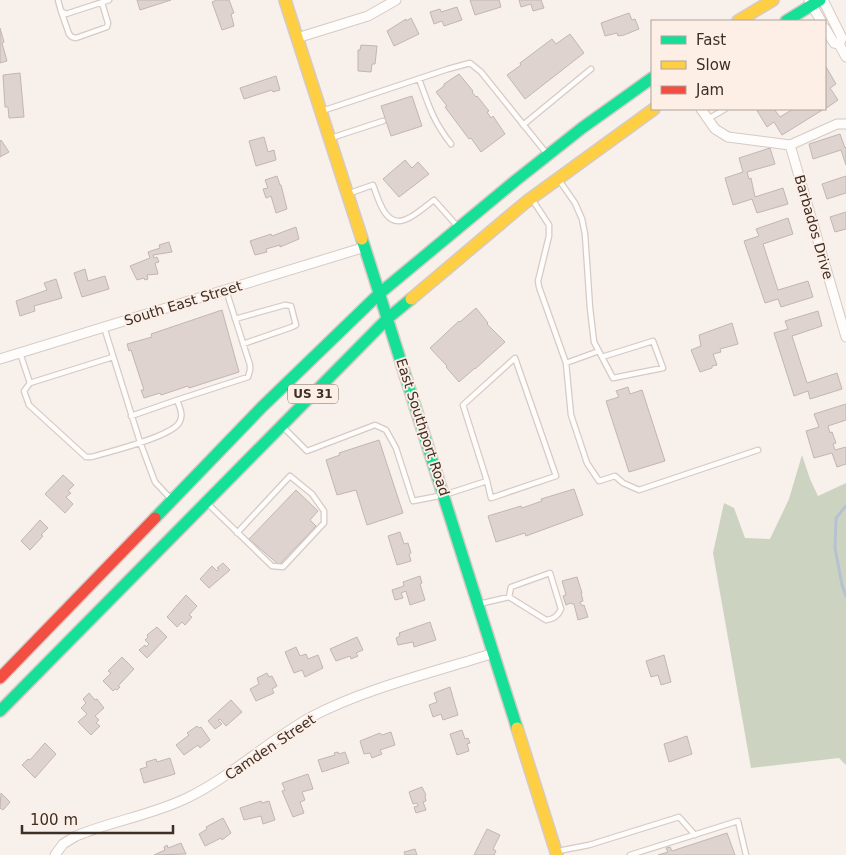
<svg xmlns="http://www.w3.org/2000/svg" width="846" height="855" viewBox="0 0 846 855" font-family="'DejaVu Sans',sans-serif">
  <style>
    .forest { fill: #cdd3c1 }
    .lines { fill: none; stroke-linecap: round; stroke-linejoin: round }
    .stream { stroke: #b6c1d2; stroke-width: 3 }
    .building { fill: #dfd3d0; stroke: #c1b6b3 }
    .lane-casing { stroke: #d6cac4; stroke-width: 7 }
    .street-casing { stroke: #d6cac4; stroke-width: 11 }
    .fast-casing { stroke: #d6cac4; stroke-width: 14 }
    .slow-casing { stroke: #d6cac4; stroke-width: 14 }
    .jam-casing { stroke: #d6cac4; stroke-width: 14 }
    .lane { stroke: #fefdfc; stroke-width: 4.5 }
    .street { stroke: #fefdfc; stroke-width: 9 }
    .fast { stroke: #16e098; stroke-width: 11 }
    .slow { stroke: #ffcf43; stroke-width: 11 }
    .jam { stroke: #f24e42; stroke-width: 11 }
    .labels { text-anchor: middle; dominant-baseline: central; stroke-width: 4; stroke-linejoin: round; paint-order: stroke }
    .shield { fill: #fdefe6; stroke: #766960; stroke-width: 1 }
    .shield-label { font-size: 12px; font-weight: bold; fill: #3c2f26 }
    .street-label { font-size: 14px; fill: #3c2f26; stroke: #fdefe6 }
  </style>
  <rect width="100%" height="100%" fill="#f8f0eb"/>
  <path class="forest" d="M802,455L810,479L818,496L846,483V765L839,758L751,768L713,553L724,503L734,508L745,538L770,539L789,499Z"/>
  <g class="lines">
    <path class="stream" d="M846,506L836,518L835,548L842,585L846,596"/>
  </g>
  <path class="building" d="M137,0H171L140,10Z
    M217,0H229L234,13L231,14L234,26L222,30L212,2Z
    M470,0H499L501,7L475,15Z
    M519,0H541L544,8L533,11L531,4L521,7Z
    M457,7L462,20L444,26L442,21L434,24L430,12L440,9L441,12Z
    M629,13L632,20L635,19L639,29L624,35L618,36L617,33L605,36L601,23Z
    M411,18L419,34L394,46L387,31L406,19V21Z
    M0,28L4,42L2,43L7,61L0,63Z
    M570,34L584,53L525,99L507,75L521,65L520,63L552,39L556,44Z
    M361,45L377,46L375,64H372L371,72L358,71V50H360Z
    M825,65L836,84L830,88L838,100L825,109Z
    M20,73L24,117L9,118L8,107H5L3,75Z
    M459,74L473,91L472,92L476,97L477,96L489,111L487,112L491,118L493,116L505,134L481,152L471,138L469,139L445,107L447,106L436,92L444,86V84Z
    M276,76L280,90L273,92L272,90L244,99L240,88Z
    M412,96L422,126L391,136L381,106Z
    M756,109H774L780,117L793,109H824L782,135L774,122L767,127Z
    M840,134L845,148L846,147V165L841,150L813,159L809,144Z
    M264,137L268,152L274,150L276,160L256,166L249,141Z
    M1,140L9,152L0,157V141Z
    M770,148L775,164L747,172L749,179L751,178L755,197L783,188L788,204L757,213L752,199L733,205L725,178L743,172L739,158Z
    M405,160L412,168L418,162L429,174L399,197L383,179Z
    M277,176L280,185H281L287,209L276,213L271,196L266,198L263,189L268,188L265,180Z
    M846,176V193L827,199L822,184Z
    M846,212V229L835,232L830,217Z
    M788,218L793,234L763,244L778,290L808,281L813,297L781,307L778,299L765,303L744,241L759,236L756,229Z
    M296,227L299,239L280,247V245L266,249L267,252L255,255L250,241L271,234L272,236Z
    M169,242L172,252L153,255L154,258L157,257L159,262L155,263L158,274L147,275L148,279L145,280L144,278L137,280L130,266L150,258L148,252L160,248L159,245Z
    M85,269L88,281L105,276L109,289L82,297L74,273Z
    M56,279L62,298L34,306L35,311L20,316L16,301L47,290L44,283Z
    M476,308L488,323L487,324L505,342L475,369V368L459,382L446,367L447,366L430,348L459,321L460,322Z
    M222,310L239,372L189,388L188,386L161,395L160,393L144,398L141,390H144L131,350L129,351L127,344L152,337L151,334Z
    M818,311L822,326L792,336L807,383L837,373L842,389L810,399L808,391L794,396L774,333L788,329L785,321Z
    M732,323L738,344L720,349L721,352L713,354L717,365L712,366V368L700,372L691,350L701,346L699,335Z
    M628,387L630,394L642,390L665,461L629,472L606,401L619,397L616,391Z
    M846,404V420L828,426L830,433L832,432L836,443L833,444L835,450L846,447V464L837,467L832,453L814,458L806,431L819,427L814,414Z
    M379,440L403,513L367,525L356,490L337,495L326,460L340,455L339,453Z
    M63,475L74,485L68,491L71,493L66,497L73,504L65,513L45,494Z
    M574,489L583,515L526,536L525,533L496,542L488,516L521,506L522,508L542,501L541,499Z
    M296,490L318,511L310,520L316,526L279,565L249,539Z
    M40,520L48,528L41,535L43,536L30,550L21,541Z
    M400,532L404,544L408,543L411,553L409,554L411,561L397,565L388,536Z
    M223,563L230,570L209,588L200,579L212,566L217,571L219,569L217,568Z
    M420,576L422,583L420,584L425,600L410,605L406,591L401,593L403,598L395,600L392,590L404,586L403,582Z
    M577,577L582,593H581L583,601L580,602L582,606L584,605L588,617L578,620L574,604H572L571,603L566,605L563,596L566,595L565,591L562,581Z
    M186,595L197,606L189,615L192,617L185,625L182,622L177,627L167,617Z
    M430,622L436,640L414,647L413,642L398,645L396,638L400,636L399,633Z
    M157,627L167,637L147,658L139,650L145,645L146,647L149,644L145,640L148,637L147,635Z
    M357,637L363,650L356,653L358,656L351,659L350,656L336,661L330,649Z
    M296,647L300,656L306,654L308,659L318,655L323,668L305,677L302,670L294,673L285,652Z
    M664,655L671,682L661,685L658,675L651,677L646,661Z
    M122,657L134,669L118,686L120,687L117,690L115,689L113,691L103,681L111,673L108,671Z
    M267,673L269,677L272,676L277,686L272,689L274,693L256,701L250,689L259,684L257,678Z
    M450,687L458,715L443,720L441,714L433,717L429,705L437,702L434,693Z
    M89,693L95,700L97,699L104,708L95,716L99,720L96,723L100,726L91,735L78,722L87,714L81,708L86,703L83,699Z
    M231,700L242,712L226,726L220,719L218,720L222,724L215,729L208,721Z
    M197,726L199,728L201,727L210,740L200,748L198,745L184,755L176,745L189,735L187,733Z
    M462,730L465,739L468,738L470,743L467,744L469,751L457,755L450,734Z
    M391,732L395,745L380,750L382,754L372,758L370,753L364,754L360,741L380,733L382,735Z
    M687,736L692,754L669,762L664,744Z
    M45,743L56,754L35,778L22,765L28,759L30,760Z
    M338,752L339,754L345,752L349,763L322,772L318,760L335,755L334,753Z
    M170,758L175,774L144,783L140,769L147,767L146,762L156,759L157,762Z
    M308,774L313,789L302,792L305,800L300,802L304,813L293,817L282,791L285,790L282,783Z
    M422,787L426,795L425,796L426,801L423,802L426,810L416,813L414,807L418,806L417,803L413,804L409,792Z
    M1,793L10,802L3,810L0,808Z
    M261,801L262,803L269,801L275,820L263,824L261,816L244,820L240,808Z
    M223,818L231,833L222,840L221,838L205,846L199,834L207,829L206,827Z
    M487,829L500,835L493,849L496,851L494,855H474Z
    M727,833L735,855H658L668,852L666,848L670,847L672,851Z
    M181,843L186,854L154,855L165,850L164,847L167,845L168,848Z
    M415,849L417,855H405L404,852Z"/>
  <g class="lines">
    <defs>
      <path id="lane" d="M58,0L61,11L66,14L109,0
        M61,11L69,34L72,37L76,38L107,27L108,23L102,3
        M419,79C429,106 433,121 451,144
        M322,111L448,69L470,63L481,72L547,154
        M708,119L725,109
        M523,125L591,69
        M331,138L383,121
        M559,180L575,203L582,219L585,234L590,308L594,342L613,378L663,368L653,341L602,357
        M350,193L373,185C378,198 385,227 404,220C413,218 427,205 434,200L458,227
        M532,199L549,225V236L538,281L539,287L566,363L571,415L587,463L599,481L615,476L623,483L639,490L758,450
        M235,319L285,305L291,306L296,325L292,327L243,344
        M104,327L140,442L155,482L171,499
        M20,353L30,383
        M113,357L30,383L24,391L29,405L86,457H91C109,452 170,437 179,423C184,416 180,408 177,400L131,416
        M566,363L599,351
        M177,400L248,377L250,370V365L226,290
        M282,426L307,451L375,425L386,430L396,448L413,501L444,495L487,481L491,498L556,476L515,358L463,405L487,481
        M206,502L272,566L283,567L324,523V511L312,494L290,476L237,533
        M479,604L509,597L546,620C554,619 558,616 561,609L550,573L511,587L509,597
        M558,851L589,845L679,817L695,835
        M630,855L738,821L746,855"/>
      <path id="street" d="M809,0L821,21
        M823,0L842,38L839,44L846,57
        M825,28L834,43L839,44
        M297,38L368,16L396,0
        M701,109L715,129L728,137L790,145L837,124H846
        M790,145L846,337
        M0,359L365,247
        M55,855L63,844L76,836C112,821 152,815 187,798C232,776 268,741 311,717C366,688 435,672 494,653"/>
      <path id="fast" d="M786,21L820,0
        M362,239L517,728
        M155,518L262,407L380,293L515,181L582,128L652,78
        M0,711L388,318L411,299"/>
      <path id="slow" d="M285,0L362,239
        M738,21L773,0
        M411,299L526,202L654,109
        M517,728L557,855"/>
      <path id="jam" d="M0,678L155,518"/>
    </defs>
    <use href="#lane" class="lane-casing"/>
    <use href="#street" class="street-casing"/>
    <use href="#fast" class="fast-casing"/>
    <use href="#slow" class="slow-casing"/>
    <use href="#jam" class="jam-casing"/>
    <use href="#lane" class="lane"/>
    <use href="#street" class="street"/>
    <use href="#fast" class="fast"/>
    <use href="#slow" class="slow"/>
    <use href="#jam" class="jam"/>
  </g>
  <g class="labels">
    <rect class="shield" x="288" y="384.5" width="50" height="19" rx="4"/>
    <g class="shield-label">
      <text x="313" y="394">US 31</text>
    </g>
    <g class="street-label">
      <text transform="translate(814 227) rotate(74)">Barbados Drive</text>
      <text transform="translate(183 303) rotate(-17)">South East Street</text>
      <text transform="translate(423 427) rotate(72)">East Southport Road</text>
      <text transform="translate(270 747) rotate(-34)">Camden Street</text>
    </g>
  </g>
  <rect x="651" y="20" width="175" height="90" fill="#fdefe6" stroke="#b0a299"/>
  <rect x="661" y="36" width="25" height="8" fill="#16e098" stroke="#b0a299"/>
  <text x="696" y="45" font-size="15" fill="#3c2f26">Fast</text>
  <rect x="661" y="61" width="25" height="8" fill="#ffcf43" stroke="#b0a299"/>
  <text x="696" y="70" font-size="15" fill="#3c2f26">Slow</text>
  <rect x="661" y="86" width="25" height="8" fill="#f24e42" stroke="#b0a299"/>
  <text x="696" y="95" font-size="15" fill="#3c2f26">Jam</text>
  <path d="M22 825v8h151v-8" fill="none" stroke="#3c2f26" stroke-width="2.5"/>
  <text x="30" y="825" font-size="15" fill="#3c2f26" stroke="#fdefe6" stroke-width="4" paint-order="stroke">100 m</text>
</svg>
